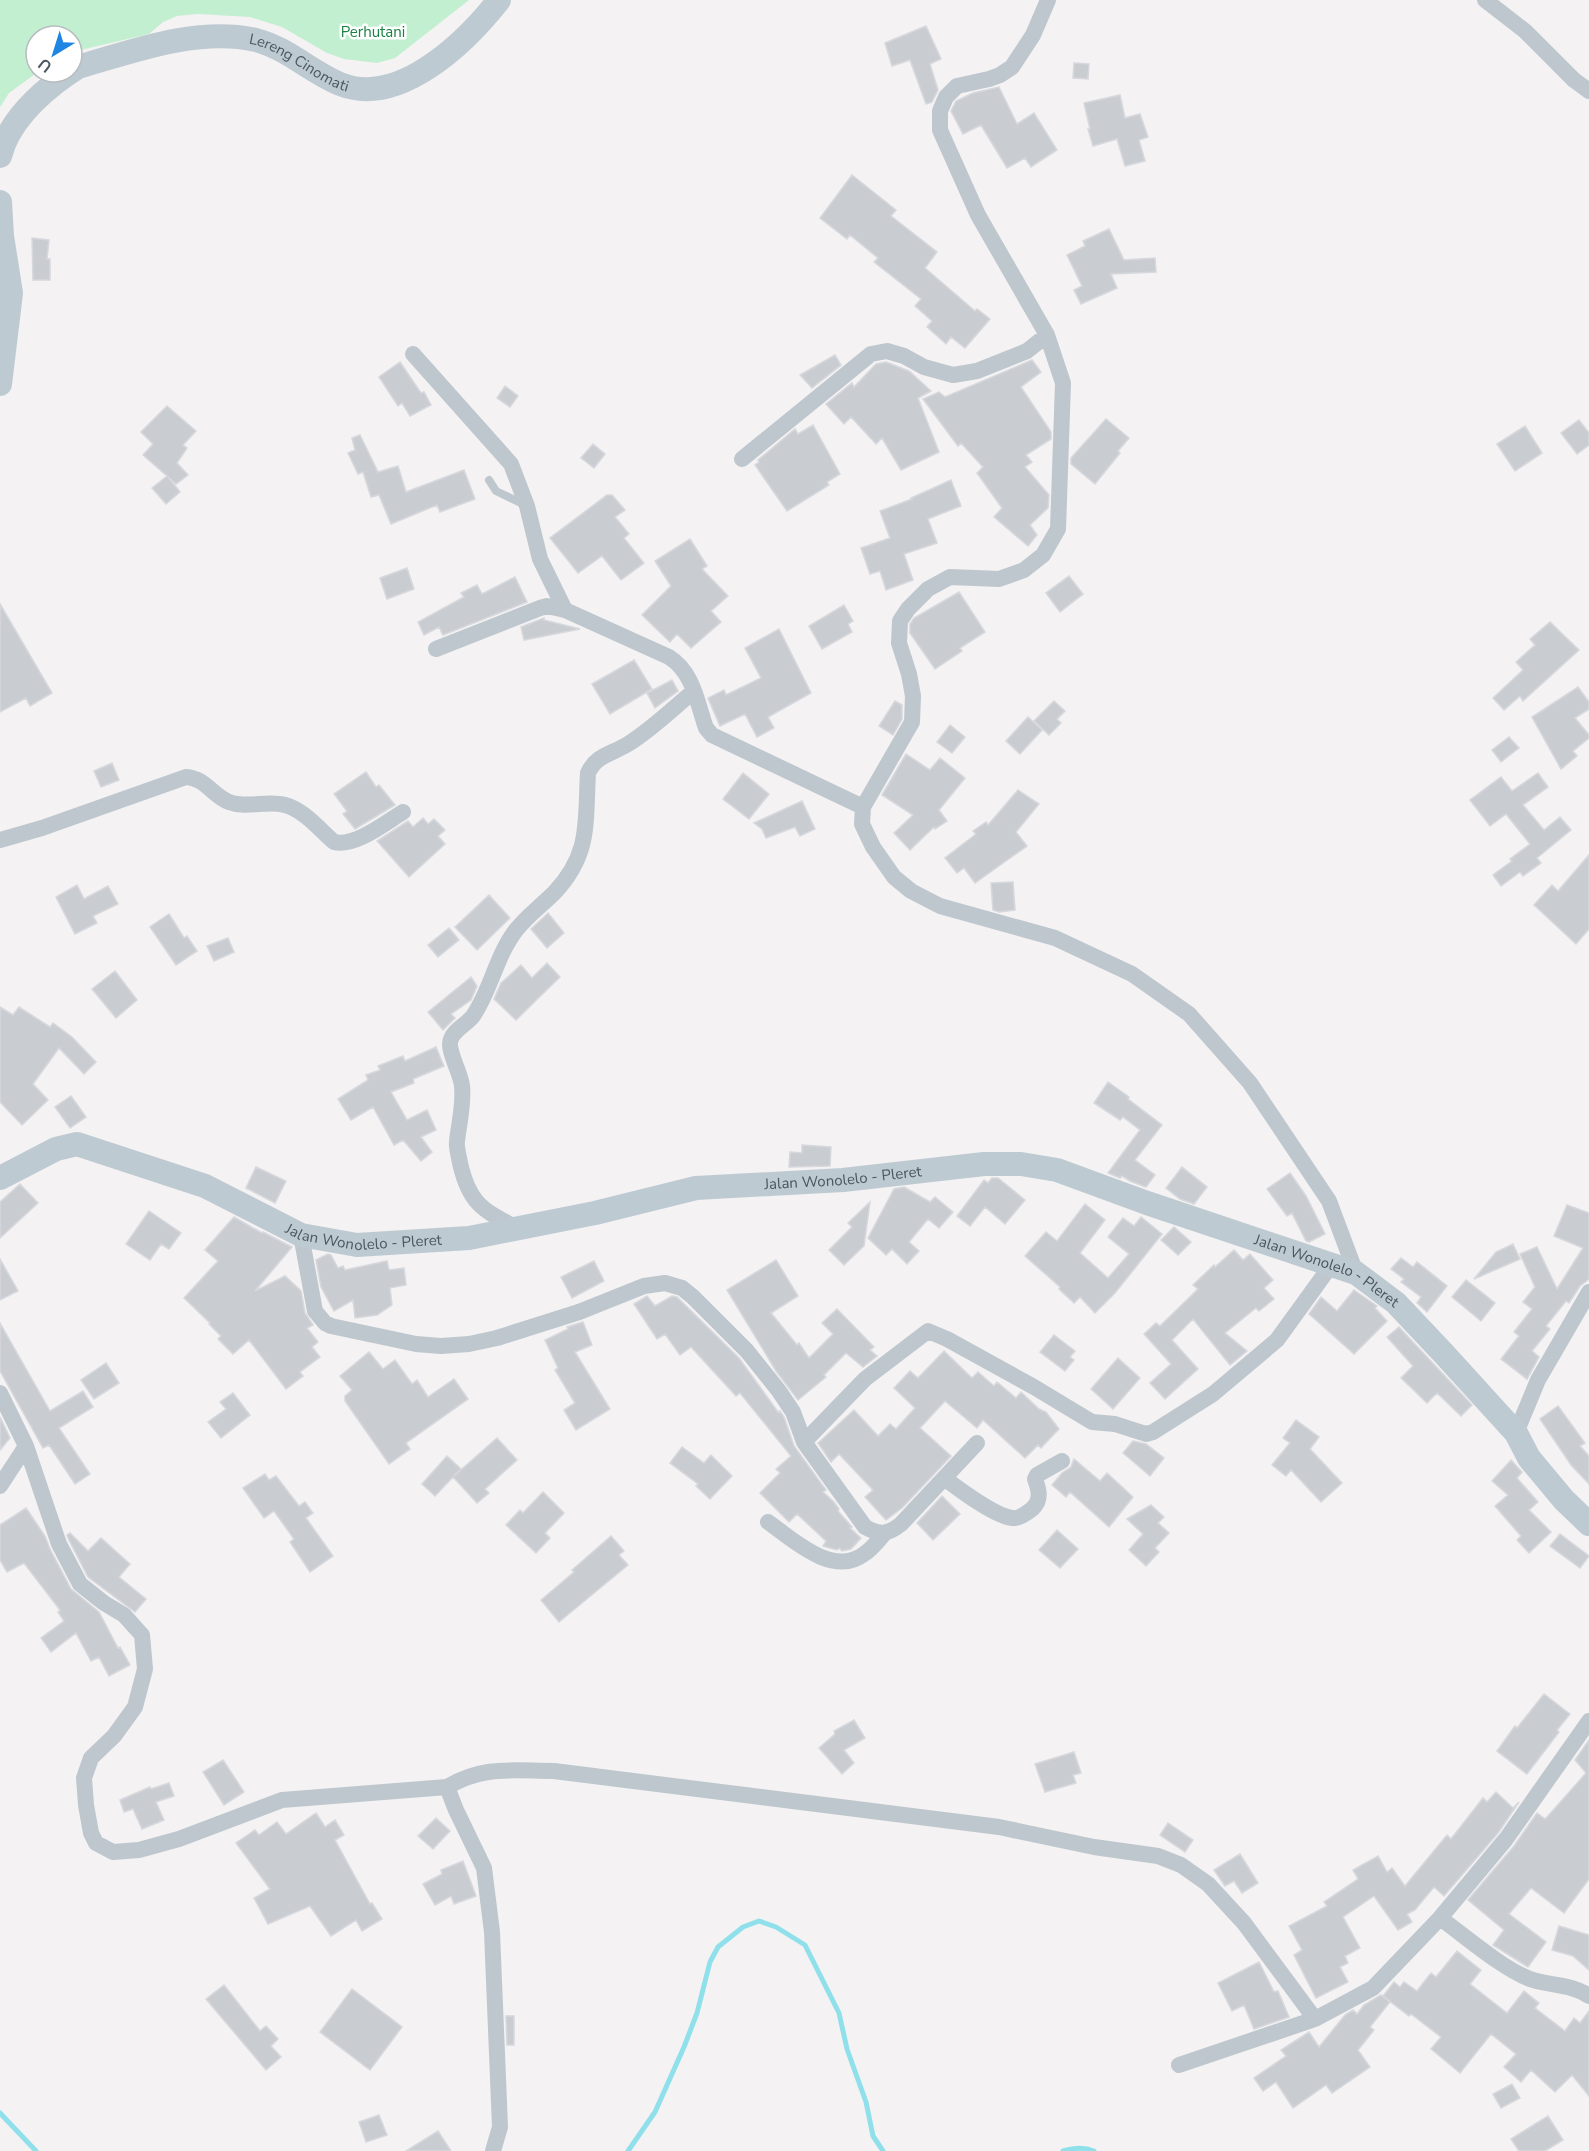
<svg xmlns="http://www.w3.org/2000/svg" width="1589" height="2151" viewBox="0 0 1589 2151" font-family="'Nunito Sans',sans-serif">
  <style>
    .green { fill: #c2efd0 }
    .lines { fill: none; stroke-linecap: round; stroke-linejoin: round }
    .stream { stroke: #90e0eb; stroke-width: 5 }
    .building { fill: #c9cdd1; stroke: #d6d8dd; stroke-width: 1.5 }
    .service { stroke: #bec7ce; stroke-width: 8 }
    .minor { stroke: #bec7ce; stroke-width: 16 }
    .secondary { stroke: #becad2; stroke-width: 24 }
    .labels { text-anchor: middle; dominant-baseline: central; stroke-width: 5; stroke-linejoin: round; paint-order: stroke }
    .park-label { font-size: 15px; fill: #1a8144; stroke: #fff }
    .street-label { font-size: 15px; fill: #4a575f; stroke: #fff }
  </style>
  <rect width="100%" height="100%" fill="#f4f2f2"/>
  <path class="green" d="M0,0H469L395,58L377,63L344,59L327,53L282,27L250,17L198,14L177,16L163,22L149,34L72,52V36H36V72H38L9,93L0,107Z"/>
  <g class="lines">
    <path class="stream" d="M0,2113L36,2151
      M628,2151L655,2112L684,2047L697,2013L710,1962L718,1947L743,1927L759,1921L776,1927L805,1945L839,2013L847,2049L866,2102L873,2136L883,2151
      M1063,2151C1073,2148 1084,2147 1094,2151"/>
  </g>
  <path class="building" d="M926,26L941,59L930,64L938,90L932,102L926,104L910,60L892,66L885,43Z
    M1074,63L1089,64L1088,79L1073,78Z
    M999,87L1017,124L1034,113L1057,150L1031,167L1025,158L1007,168L981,125L963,134L951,111L956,101L973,93Z
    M1120,95L1125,118L1140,114L1148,137L1139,140L1145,161L1125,166L1117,139L1093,146L1088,129H1090L1084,103Z
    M852,175L896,210L891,216L937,252L925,268L975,311L977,309L990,319L965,348L951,337L946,344L927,327L932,321L915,306L921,299L874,262L878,258L850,235L847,239L820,218Z
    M1109,229L1124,260L1155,258L1156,272L1111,274L1117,288L1081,304L1074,290L1082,286L1067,255L1085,246L1083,241Z
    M32,238L49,240L47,259H50V280H33Z
    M835,355L841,365L812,388L800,375Z
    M1032,360L1041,372L1021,387L1051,432V439L1026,455L1032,462L1025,467L1049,495L1048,508L1030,525L1037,535L1028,546L994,517L1002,508L977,473L983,467L961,443L958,446L923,399L939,392L945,397Z
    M400,362L421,393L424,392L431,405L410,416L402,403L398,406L379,377Z
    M886,362L909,371L931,391L918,398L939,452L901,470L882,438L876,444L851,417L844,424L826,404L852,383L854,387L876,364Z
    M505,386L518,396L510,407L497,398Z
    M167,406L196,431L183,445L187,448L177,463L188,475L176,484L168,477L180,492L166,504L152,488L167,476L143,455L153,444L141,432Z
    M1106,419L1129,438L1118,451L1120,453L1095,484L1071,464V458Z
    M1579,420L1589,433V445L1577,454L1561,433Z
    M813,425L840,474L827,482L829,485L787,511L755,465L759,462L758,460L795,429L798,434Z
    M1525,426L1542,453L1515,471L1497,444Z
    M360,435L378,472L398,466L406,492L464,470L475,499L440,512L437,505L391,524L379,495L371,497L363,472L358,474L348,453L355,450L352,438Z
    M593,444L605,454L594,468L581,458Z
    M951,480L961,506L928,519L937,543L904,554L913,580L886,590L880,571L870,574L861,548L890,538L880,511L912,499L911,498Z
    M607,495H612L625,510L615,517L629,534L624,538L644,563L621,580L602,556L578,573L550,538Z
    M690,539L707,566L702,569L728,596L711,611L721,622L691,648L677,634L670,642L642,615L671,586L655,561Z
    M407,568L414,589L387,599L380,578Z
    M1069,576L1083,594L1060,612L1046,593Z
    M515,577L527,602L443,635L439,627L424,635L418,622L464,597L461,593L477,585L482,594Z
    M959,592L985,632L960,648L962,651L935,669L910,633V624L914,618Z
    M0,604L52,693L30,706L26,698L0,712Z
    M844,605L853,621L848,624L852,632L822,649L809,626Z
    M544,618V620L580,629L524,640L521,627Z
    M1550,622L1579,650L1523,701L1520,696L1504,710L1493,698L1523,670L1516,662L1535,645L1530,639Z
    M779,629L811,693L768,717L774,728L757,737L745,714L720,726L708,698L724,690L726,695L761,678L745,648Z
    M634,660L652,689L610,714L592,684Z
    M672,680L678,691L655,708L647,693Z
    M1578,687L1589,702V709L1575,718L1589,735V738L1573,751L1577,756L1561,769L1532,717Z
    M895,701L902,705V719L893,735L879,726Z
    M1054,701L1065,711L1057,719L1061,723L1049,735L1034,721Z
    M1028,717L1042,730L1020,754L1006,741Z
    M950,725L965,737L952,753L937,742Z
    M1509,737L1519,748L1501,762L1492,750Z
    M906,754L930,770L940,758L965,778L939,810L947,821L935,829L934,827L910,850L894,833L913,815L882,795Z
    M112,763L119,780L101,787L94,771Z
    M366,772L376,787L379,785L395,805L355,829L343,814L347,811L334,794Z
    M743,773L769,794L749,819L723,799Z
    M1538,773L1548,787L1523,805L1544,830L1560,817L1571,830L1537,858L1541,863L1523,876L1520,872L1501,886L1493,875L1512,861L1510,859L1530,844L1506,814L1490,826L1470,800L1501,777L1512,791Z
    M1018,790L1039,804L1016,832L1027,846L975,883L964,868L957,873L945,858L976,834L973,831L986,822L988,825Z
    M802,801L815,829L800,836L795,827L766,838L762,829L754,823Z
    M423,818L428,824L434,819L445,830L438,836L445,844L409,877L377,841L408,821L413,827Z
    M1589,855V929L1576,944L1534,905L1552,885L1558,891Z
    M1013,882L1015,910L999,912L993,910L991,883Z
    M77,885L84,899L108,886L118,904L93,916L97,923L75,934L56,897Z
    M489,895L510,918L477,950L455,927Z
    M548,913L564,933L547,948L531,929Z
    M169,914L184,938L187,936L197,951L176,965L150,927Z
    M449,928L459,940L438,957L428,945Z
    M228,938L234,952L214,961L207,946Z
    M547,963L560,977L516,1020L494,999L501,983L521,965L532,978Z
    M115,971L137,1000L116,1018L92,989Z
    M471,977L477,986L471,1000L451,1014L455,1018L443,1030L428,1012Z
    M0,1007L13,1015L19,1007L50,1027L53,1023L72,1037L96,1062L84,1074L59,1048L33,1084L48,1100L22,1125L0,1102Z
    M436,1047L444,1066L413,1079L414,1083L391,1092L407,1120L427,1110L436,1130L421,1137L432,1152L421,1161L403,1140L394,1145L373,1107L351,1120L338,1099L368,1080L366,1075L380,1070L378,1066L403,1056L405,1061Z
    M1108,1082L1129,1097L1128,1099L1162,1125L1135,1160L1155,1175L1146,1187L1130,1181L1122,1176L1120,1178L1108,1173L1140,1130L1123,1117L1120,1120L1094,1103Z
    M71,1096L86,1117L70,1128L55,1107Z
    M802,1145L831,1147L830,1166L789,1167L790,1152L802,1153Z
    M256,1167L286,1181L275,1203L246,1188Z
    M1182,1167L1207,1187L1194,1204L1180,1199L1166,1188Z
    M1290,1173L1306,1196L1325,1234L1309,1242L1306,1241L1292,1213L1287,1216L1267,1189Z
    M992,1178H998L1025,1200L1005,1224L985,1207L970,1226L957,1216L984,1180L988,1183Z
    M20,1184L38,1203L0,1238V1202Z
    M904,1187L930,1202L935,1197L953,1212L939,1228L928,1219L909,1242L919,1251L907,1264L892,1249L886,1255L868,1238L894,1189Z
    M870,1202L864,1246L844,1265L829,1250L852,1227L848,1223Z
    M1085,1204L1105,1220L1080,1253L1108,1278L1129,1254L1108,1237L1123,1218L1134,1226L1141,1217L1162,1234L1115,1293L1095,1313L1080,1297L1074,1303L1059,1289L1060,1287L1025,1256L1046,1232L1057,1241Z
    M1567,1205L1589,1213V1279L1580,1286L1569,1303L1566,1301L1546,1326L1550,1329L1532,1351L1539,1357L1527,1379L1501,1359L1519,1336L1514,1332L1532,1309L1523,1302L1535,1287L1520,1254L1537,1247L1557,1289L1583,1248L1554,1236Z
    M149,1211L181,1233L169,1249L161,1244L150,1260L126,1244Z
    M234,1217L262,1233L263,1232L292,1247L255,1291L285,1276L301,1291L305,1313L313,1325L307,1328L318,1342L312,1347L320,1357L300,1372L303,1376L286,1389L249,1340L233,1354L218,1339L221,1336L209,1324L210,1323L184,1298L218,1261L205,1250Z
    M1174,1227L1191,1242L1178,1255L1161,1240Z
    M1513,1244L1520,1259L1474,1279L1496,1252Z
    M1234,1250L1243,1260L1250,1254L1273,1280L1264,1288L1274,1299L1259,1311L1256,1308L1225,1333L1247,1351L1230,1365L1193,1319L1172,1340L1198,1369L1165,1399L1150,1383L1171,1364L1144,1334L1156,1323L1160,1326L1198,1289L1193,1285L1214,1265L1215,1267Z
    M328,1254L331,1255L338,1268L343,1266L345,1270L387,1261L389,1270L404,1268L406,1285L390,1288L392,1305L377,1315L355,1318L353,1300L334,1311L321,1287L316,1260Z
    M1401,1258L1413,1267L1417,1262L1447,1286L1427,1312L1417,1303L1421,1297L1401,1282L1404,1279L1391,1269Z
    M0,1259L18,1291L0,1300Z
    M776,1260L798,1296L771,1313L797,1345L799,1343L809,1358L833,1334L822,1323L837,1309L874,1347L870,1350L877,1356L863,1367L846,1353L824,1375L826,1377L798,1400L776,1371L727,1290Z
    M594,1261L604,1281L572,1298L561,1277Z
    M1466,1280L1495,1303L1481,1321L1452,1297Z
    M1354,1290L1377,1306L1375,1308L1387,1321L1354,1354L1309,1314L1321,1297L1337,1311Z
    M647,1296L655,1306L672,1296L677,1297L739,1358L778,1412L780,1411L784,1417L794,1446L826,1490L823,1492L834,1502L839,1509L838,1511L852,1527L850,1528L861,1538L851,1549L842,1551L839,1548L837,1550L823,1546L826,1541L797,1514L789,1522L760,1493L780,1473L776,1469L791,1456L740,1393L736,1396L691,1347L680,1355L665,1334L657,1339L634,1304Z
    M583,1322L592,1345L575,1352L610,1409L576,1430L564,1410L575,1403L555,1370L558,1368L545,1340L568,1329L567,1327Z
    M0,1323L50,1411L83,1391L93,1407L59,1428L90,1474L75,1484L49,1445L43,1448L0,1371Z
    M1399,1327L1472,1405L1461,1416L1437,1393L1427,1403L1401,1378L1413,1366L1387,1337Z
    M1054,1335L1075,1351L1070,1357L1074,1360L1065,1371L1040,1352Z
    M944,1351L972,1378L978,1372L994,1386L997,1382L1016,1398L1021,1392L1039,1409L1046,1412L1059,1429L1041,1448L1038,1445L1025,1458L983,1420L977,1428L945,1401L920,1428L951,1456L902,1508L886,1520L865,1497L873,1490L839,1454L831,1462L818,1443L854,1410L878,1436L890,1424L896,1429L915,1408L894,1388L910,1371L918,1378Z
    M369,1352L383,1369L395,1360L412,1384L417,1380L428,1397L454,1379L468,1399L406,1443L410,1449L389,1464L345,1401V1396L352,1390L340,1376Z
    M1118,1358L1140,1378L1113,1409L1091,1389Z
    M106,1363L119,1383L94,1399L81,1380Z
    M233,1393L250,1415L221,1438L208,1422L226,1409L220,1402Z
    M1558,1406L1585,1443L1580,1446L1589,1456V1484L1571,1465L1540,1419Z
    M0,1417L10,1438L0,1450Z
    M1296,1420L1319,1437L1310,1449L1342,1483L1321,1502L1291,1470L1286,1476L1272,1465L1290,1443L1283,1438Z
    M497,1438L517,1460L485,1489L489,1493L477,1503L453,1477L435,1496L422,1484L447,1456L461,1469L454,1476Z
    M1133,1441L1146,1444L1164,1458L1150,1476L1123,1453Z
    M682,1447L704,1463L711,1455L732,1476L710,1499L696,1486L698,1484L670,1463Z
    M1074,1459L1100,1481L1107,1473L1133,1497L1109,1527L1070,1492L1066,1497L1052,1485L1062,1473L1071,1467Z
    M1511,1460L1522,1472L1517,1478L1538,1502L1529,1510L1551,1532L1529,1553L1517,1540L1521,1536L1495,1506L1508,1495L1492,1481Z
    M265,1474L269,1480L276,1476L299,1506L305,1502L313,1513L306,1518L333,1556L310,1572L290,1542L294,1539L274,1511L264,1518L243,1488Z
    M543,1492L564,1513L545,1533L550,1538L536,1553L506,1525L520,1510L523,1513Z
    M942,1496L960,1514L933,1540L917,1523Z
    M1151,1505L1164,1517L1158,1523L1169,1533L1155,1548L1159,1552L1146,1566L1129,1550L1143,1534L1127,1519Z
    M26,1508L45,1536L50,1549L71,1589L99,1612L118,1648L120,1647L130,1665L109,1676L99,1657L91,1661L76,1633L51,1652L41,1638L64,1621L58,1612L60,1610L24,1563L7,1572L0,1560V1525Z
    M1057,1530L1078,1549L1060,1568L1039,1550Z
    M70,1533L88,1551L101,1538L130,1564L119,1577L146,1599L135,1612L88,1577L69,1540L67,1535Z
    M1560,1534L1589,1556L1580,1568L1550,1546Z
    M611,1536L624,1551L619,1555L628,1565L559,1622L541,1600L574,1572L572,1570Z
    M1544,1694L1570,1714L1557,1730L1559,1732L1527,1774L1497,1751L1515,1726L1517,1728Z
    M854,1720L865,1738L844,1750L854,1763L842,1774L819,1748L835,1734L834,1731Z
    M1589,1740V1879L1564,1913L1531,1888L1509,1914L1546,1942L1528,1967L1493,1945L1504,1930L1468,1900L1514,1846L1537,1813L1545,1819L1548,1816L1586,1773L1575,1760Z
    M1074,1752L1081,1773L1073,1775L1076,1783L1045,1792L1035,1764Z
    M223,1760L244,1792L224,1805L203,1772Z
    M169,1783L174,1796L156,1802L164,1820L142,1829L133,1809L124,1812L120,1800L150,1787L151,1789Z
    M1496,1792L1513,1808L1519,1802L1498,1833L1444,1896L1434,1887L1415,1910L1407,1914L1412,1922L1398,1930L1374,1896L1343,1917L1360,1948L1345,1956L1348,1963L1340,1967L1348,1982L1316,1998L1294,1955L1302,1950L1289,1926L1327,1906L1324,1902L1358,1879L1353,1870L1378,1856L1387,1872L1392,1868L1405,1886L1447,1835L1451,1839L1483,1798L1487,1802Z
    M316,1813L325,1827L335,1820L344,1835L335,1840L370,1904L372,1903L382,1919L362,1931L356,1920L331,1936L310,1906L268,1924L254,1898L270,1889L236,1843L255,1830L259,1835L277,1822L286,1834Z
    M436,1818L450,1831L433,1849L418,1836Z
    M1168,1823L1193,1840L1185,1852L1160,1835Z
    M1240,1854L1258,1883L1242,1893L1234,1881L1225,1886L1214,1870Z
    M463,1861L476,1896L454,1904L451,1896L435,1905L423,1884L442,1874L441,1870Z
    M1559,1926L1589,1935V1970L1573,1956L1552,1950Z
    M1457,1951L1481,1970L1470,1984L1507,2013L1524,1991L1539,2003L1535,2008L1565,2031L1574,2018L1580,2023L1589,2011V2096L1572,2075L1555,2092L1531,2070L1521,2082L1504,2067L1516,2054L1491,2034L1460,2073L1431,2049L1441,2037L1411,2014L1409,2016L1383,1996L1394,1982L1400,1987L1404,1982L1417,1991L1431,1973L1436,1977Z
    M1259,1962L1274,1992L1278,1991L1289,2017L1254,2029L1244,2005L1232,2011L1218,1983Z
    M224,1985L260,2031L266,2026L278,2039L271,2046L281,2057L266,2070L206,1999Z
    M352,1989L402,2027L370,2070L320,2032Z
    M1381,1995L1390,2002L1370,2027L1374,2030L1358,2050L1370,2067L1332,2093L1326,2085L1293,2108L1276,2082L1263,2091L1254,2078L1286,2056L1281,2050L1309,2032L1319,2047L1345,2015L1353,2010L1357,2014L1364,2005Z
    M506,2016H514V2045H507Z
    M1512,2084L1520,2098L1501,2108L1493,2094Z
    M379,2115L387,2135L366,2142L359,2122Z
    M1548,2116L1563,2140L1545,2151H1519L1511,2139Z
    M438,2131L451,2151H406Z"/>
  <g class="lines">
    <path class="service" d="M489,480L496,491L527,506"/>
    <path class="minor" d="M1048,0L1033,35L1012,67L1000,75L989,79L957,86L946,97L940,111V130L978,215L1047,335L1063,383L1058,529L1043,555L1024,570L999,579L950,577L928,589L908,609L900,621L899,643L909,674L913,696L912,722L863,807L862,824L873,847L894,877L911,891L940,906L1055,938L1132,974L1189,1014L1250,1083L1329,1201L1356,1273
      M1485,0L1525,31L1574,80L1589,91
      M413,354L511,464L527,506L540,559L565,610
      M742,459L871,354L887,351L904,356L924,367L953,375L977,371L1027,351L1047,335
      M436,649L540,608L547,606L565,610L669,657C693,672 697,702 706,728L712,735L863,807
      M0,840L42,828L186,777C205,778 213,796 229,802C247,809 267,800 285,805C304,810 320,830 334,842C355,847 385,823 403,812
      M517,1228C482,1210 469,1203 460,1163C459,1156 456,1148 457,1141C459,1123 464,1104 462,1086C461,1073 446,1049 451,1039C454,1030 467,1024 473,1016C491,990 496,956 516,930C527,916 542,905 555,892C591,853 585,823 588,773C596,755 612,754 628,744C651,730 672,709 693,692
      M301,1235L315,1311L325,1323L331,1326L416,1344L441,1346L469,1344L497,1338L579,1312L644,1286L665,1283L682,1288L693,1297L747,1351L779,1391L793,1412L804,1442L865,1527C880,1535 887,1535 901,1524L977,1443
      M0,1393L26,1446L59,1544L80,1584L104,1603L124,1615L142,1635L145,1669L135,1707L114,1736L91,1758L84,1778L86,1805L91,1833L96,1843L113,1852L139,1850L179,1839L282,1800L447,1787L456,1810L484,1868L492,1932L500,2127L493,2151
      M1516,1433L1538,1380L1589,1292
      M804,1442L865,1379L928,1331L947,1339L1034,1387L1092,1422L1115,1424L1146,1434L1153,1432L1213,1394L1277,1340L1332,1264
      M944,1478C959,1489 994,1516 1012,1518C1018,1519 1027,1513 1032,1509C1042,1500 1039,1490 1035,1479L1037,1475L1062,1461
      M0,1486L26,1446
      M768,1522C792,1539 833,1578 864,1554C872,1549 878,1541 884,1534
      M447,1787C484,1765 513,1771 554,1771L999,1827L1094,1847L1158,1856L1181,1865L1208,1884L1244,1923L1315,2019L1373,1988L1440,1918L1506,1839L1589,1721
      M1440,1918C1465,1936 1503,1969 1530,1979C1550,1986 1572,1984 1589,1996
      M1179,2065L1315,2019"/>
    <g class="secondary">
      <path id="s1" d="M72,71L78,67C134,51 197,27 256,40C287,48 311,72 340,84C399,108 466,42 499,0"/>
      <path d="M0,156C9,120 41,92 70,72"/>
      <path d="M0,202L2,236L11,293L0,384"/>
      <path id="s2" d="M0,1178L56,1149L77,1144L205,1186L301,1235L357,1245L469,1238L595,1213L696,1188L843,1180L984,1164H1021L1057,1170L1147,1203L1356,1273L1396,1303L1445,1355L1516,1433L1529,1458L1564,1500L1589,1524"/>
    </g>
  </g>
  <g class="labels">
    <g class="park-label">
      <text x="373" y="32">Perhutani</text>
    </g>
    <g class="street-label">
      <text stroke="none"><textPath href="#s1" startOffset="238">Lereng Cinomati</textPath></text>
      <text stroke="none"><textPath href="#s2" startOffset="876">Jalan Wonolelo - Pleret</textPath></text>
      <text stroke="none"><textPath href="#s2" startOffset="390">Jalan Wonolelo - Pleret</textPath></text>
      <text stroke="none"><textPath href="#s2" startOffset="1380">Jalan Wonolelo - Pleret</textPath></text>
    </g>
  </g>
  <g transform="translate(54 54) rotate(218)"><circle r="28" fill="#ffffff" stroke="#b7bcbf" stroke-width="1.5"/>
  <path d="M0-4.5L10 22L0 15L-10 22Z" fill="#1e85e2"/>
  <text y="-9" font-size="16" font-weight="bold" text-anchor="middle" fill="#4a575f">U</text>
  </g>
</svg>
